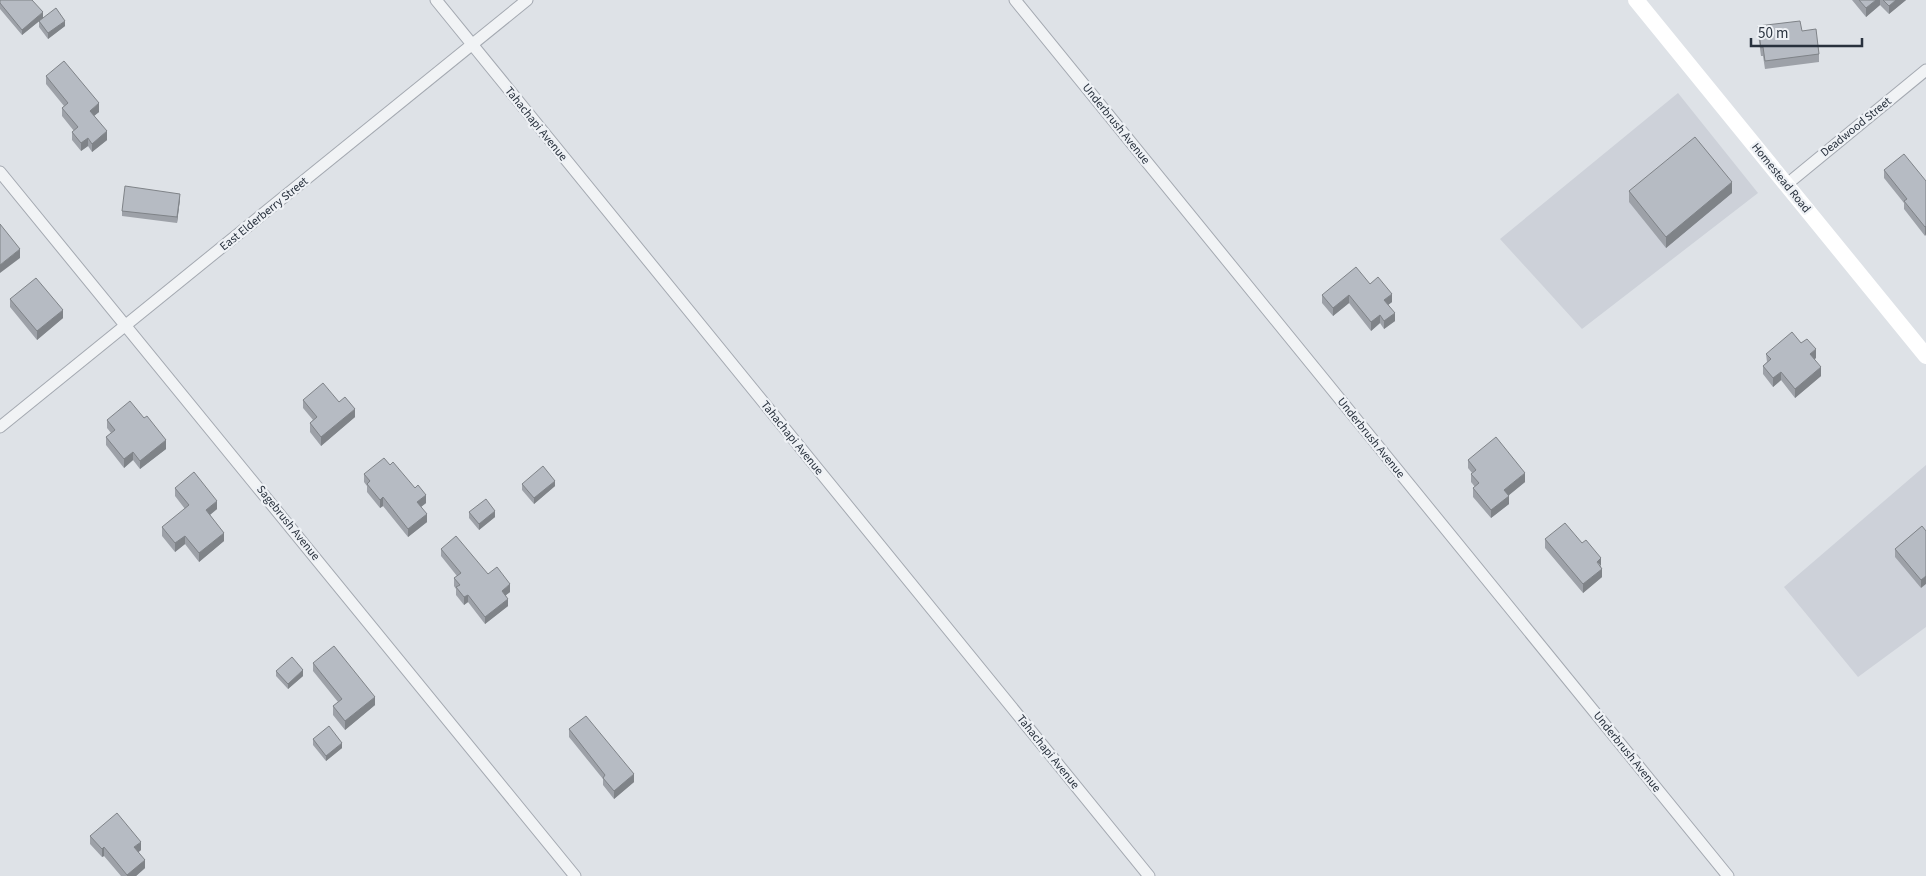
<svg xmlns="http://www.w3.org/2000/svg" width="1926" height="876" viewBox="0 0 1926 876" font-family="'Source Sans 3',sans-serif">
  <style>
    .built { fill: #cdd1d9 }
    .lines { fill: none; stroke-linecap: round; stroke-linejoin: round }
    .street-casing { stroke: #a4a9b1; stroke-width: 13 }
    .street { stroke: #f1f3f5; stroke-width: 11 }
    .secondary { stroke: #fff; stroke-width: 16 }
    .wall { fill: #9da1a8 }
    .shaded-wall { fill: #7f8388 }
    .building { fill: #b6bbc3; stroke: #7f8388 }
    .labels { text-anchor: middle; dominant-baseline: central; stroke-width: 4.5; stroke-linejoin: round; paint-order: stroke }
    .street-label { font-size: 12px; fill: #28313d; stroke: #eef1f5 }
  </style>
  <rect width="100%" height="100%" fill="#dee2e7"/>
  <path class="built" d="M1678,93L1758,193L1582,329L1500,239Z
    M1926,465V627L1858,677L1784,587Z"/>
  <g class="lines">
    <defs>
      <path id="street" d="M436,0L1149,876
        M1015,0L1728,876
        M0,172L575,876
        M1786,185L1926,70
        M0,427L527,0"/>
    </defs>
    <use href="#street" class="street-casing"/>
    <use href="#street" class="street"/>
    <path class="secondary" d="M1636,0L1926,356"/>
  </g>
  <path class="wall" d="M0,0L43,18L22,35L0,9Z
    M1852,0H1906L1889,14L1880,5L1866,17Z
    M39,21L65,26L48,39L39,27Z
    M1758,26L1802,31L1819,54V62L1765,69L1763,56H1761L1758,34Z
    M46,76L99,112L94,116L107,140L92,152L88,146L81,151L72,140V132L74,131L62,116V108L64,106L46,84Z
    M1884,170L1926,181V234L1925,236L1904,209V203L1884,178Z
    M1629,191L1732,193L1666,248L1629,202Z
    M180,199L177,223L122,216V211Z
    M1370,284L1392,302L1388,305L1395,321L1384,329L1380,323L1371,331L1349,303L1333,316L1322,303V295Z
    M10,299L63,318L37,340L10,307Z
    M1801,343L1816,358L1814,359L1821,376L1795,398L1781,380L1773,387L1763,374V366L1767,362L1766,354Z
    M303,400L339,402L355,417L321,446L310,432V423L313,420L303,408Z
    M107,420L166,449L140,469L133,460L124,468L106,445V437L111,433L107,428Z
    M1468,460L1525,482L1508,496L1509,504L1491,518L1473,497V488L1475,487L1471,482V474L1472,473L1468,468Z
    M390,465L426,503L421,507L427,522L408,537L383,506L380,508L367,492V486L364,482V474Z
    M522,484L555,486L534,504L522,490Z
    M175,488L217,509L210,515L224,541L199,562L185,544L175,552L162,536V527L185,509L175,496Z
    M469,512L495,517L479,530L469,518Z
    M1922,526L1921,588L1895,557V549Z
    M1545,539L1601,566L1602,577L1583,593L1545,548Z
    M441,549L488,574L510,592L506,595L508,606L485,624L468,602L464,605L456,595V589L454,586V578L457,576L441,556Z
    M313,663L375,705L345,730L333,715V706L338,702L313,671Z
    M276,671L303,676L288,689L276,676Z
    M569,729L634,782L614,799L603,785V779L569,737Z
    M313,739L342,748L326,761L313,745Z
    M90,836L141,850L138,852L145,868L136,876H121L104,856L102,857L90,844Z"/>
  <path class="shaded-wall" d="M1876,0H1880V5L1866,17V8Z
    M1896,0H1906L1889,14V6Z
    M43,12V18L22,35V30Z
    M65,21V26L48,39V33Z
    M99,103V112L90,119V111Z
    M107,131V140L92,152V144Z
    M88,138V146L81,151V143Z
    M1732,182V193L1666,248V237Z
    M180,194V199L177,223V217Z
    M1926,226V234L1925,236V227Z
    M20,249V258L0,273V265Z
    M1392,294V302L1384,308V300Z
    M1349,295V303L1333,316V308Z
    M63,310V318L37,340V331Z
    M1395,313V321L1384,329V321Z
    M1380,315V323L1371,331V322Z
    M1816,349V358L1810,363V354Z
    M1821,367V376L1795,398V389Z
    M1781,372V380L1773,387V378Z
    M355,409V417L321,446V437Z
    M166,440V449L140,469V461Z
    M133,452V460L124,468V459Z
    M1525,473V482L1504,499V490Z
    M555,481V486L534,504V498Z
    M426,495V503L417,510V502Z
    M1509,496V504L1491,518V510Z
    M383,497V506L380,508V500Z
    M217,501V509L206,518V510Z
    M495,511V517L479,530V524Z
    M427,514V522L408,537V529Z
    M224,533V541L199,562V553Z
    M185,536V544L175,552V543Z
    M1601,558V566L1597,562Z
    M1602,569V577L1583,593V584Z
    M1926,576V584L1921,588V580Z
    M510,584V592L502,598V591Z
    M468,595V602L464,605V597Z
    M508,599V606L485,624V617Z
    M303,670V676L288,689V684Z
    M375,697V705L345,730V721Z
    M342,743V748L326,761V756Z
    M634,774V782L614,799V791Z
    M141,842V850L134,856V847Z
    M104,847V856L102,857V849Z
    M145,860V868L136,876H127V875Z"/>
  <path class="building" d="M0,0H32L43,12L22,30L0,3Z
    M1859,0H1876L1866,8Z
    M1883,0H1896L1889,6Z
    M56,8L65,21L48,33L39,21Z
    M1800,21L1802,31L1816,29L1819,54L1765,61L1763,47L1761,48L1758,26Z
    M64,61L99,103L90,111L107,131L92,144L88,138L81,143L72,132L78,127L62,108L68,103L46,76Z
    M1695,137L1732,182L1666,237L1629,191Z
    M1904,154L1926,181V226L1925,227L1904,201L1907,199L1884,170Z
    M125,186L180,194L177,217L122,211Z
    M0,224L20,249L0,265Z
    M1356,267L1370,284L1378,277L1392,294L1384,300L1395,313L1384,321L1380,315L1371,322L1349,295L1333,308L1322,295Z
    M36,278L63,310L37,331L10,299Z
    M1792,332L1801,343L1807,339L1816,349L1810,354L1821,367L1795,389L1781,372L1773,378L1763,366L1771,359L1766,354Z
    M323,383L339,402L345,397L355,409L321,437L310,423L317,417L303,400Z
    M130,401L144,418L147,416L166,440L140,461L133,452L124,459L106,437L115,430L107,420Z
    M1496,437L1525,473L1504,490L1509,496L1491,510L1473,488L1479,483L1471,474L1476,470L1468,460Z
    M384,458L390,465L393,462L415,488L418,485L426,495L417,502L427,514L408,529L383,497L380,500L367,484L370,481L364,474Z
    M543,466L555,481L534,498L522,484Z
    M194,472L217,501L206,510L224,533L199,553L185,536L175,543L162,527L189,505L175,488Z
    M486,499L495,511L479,524L469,512Z
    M1565,523L1582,543L1586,540L1601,558L1597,562L1602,569L1583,584L1545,539Z
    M1922,526L1926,531V576L1921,580L1895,549Z
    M456,536L488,574L497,567L510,584L502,591L508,599L485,617L468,595L464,597L456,587L460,585L454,578L461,573L441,549Z
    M334,646L375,697L345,721L333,706L342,699L313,663Z
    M292,657L303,670L288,684L276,671Z
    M586,716L634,774L614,791L603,778L605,775L569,729Z
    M329,726L342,743L326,756L313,739Z
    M117,813L141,842L134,847L145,860L127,875L104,847L102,849L90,836Z"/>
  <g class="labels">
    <g class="street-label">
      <text transform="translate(536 124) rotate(51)">Tahachapi Avenue</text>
      <text transform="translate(1116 124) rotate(51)">Underbrush Avenue</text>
      <text transform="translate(1856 127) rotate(-39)">Deadwood Street</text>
      <text transform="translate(1781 178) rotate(51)">Homestead Road</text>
      <text transform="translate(264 214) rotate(-39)">East Elderberry Street</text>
      <text transform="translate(792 438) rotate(51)">Tahachapi Avenue</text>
      <text transform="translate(1371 438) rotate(51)">Underbrush Avenue</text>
      <text transform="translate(288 523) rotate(51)">Sagebrush Avenue</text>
      <text transform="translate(1048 752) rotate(51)">Tahachapi Avenue</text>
      <text transform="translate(1627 752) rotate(51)">Underbrush Avenue</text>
    </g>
  </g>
  <path d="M1751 38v8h111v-8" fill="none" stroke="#28313d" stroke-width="2.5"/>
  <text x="1758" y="38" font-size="15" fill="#28313d" stroke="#eef1f5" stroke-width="4" paint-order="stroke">50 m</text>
</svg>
